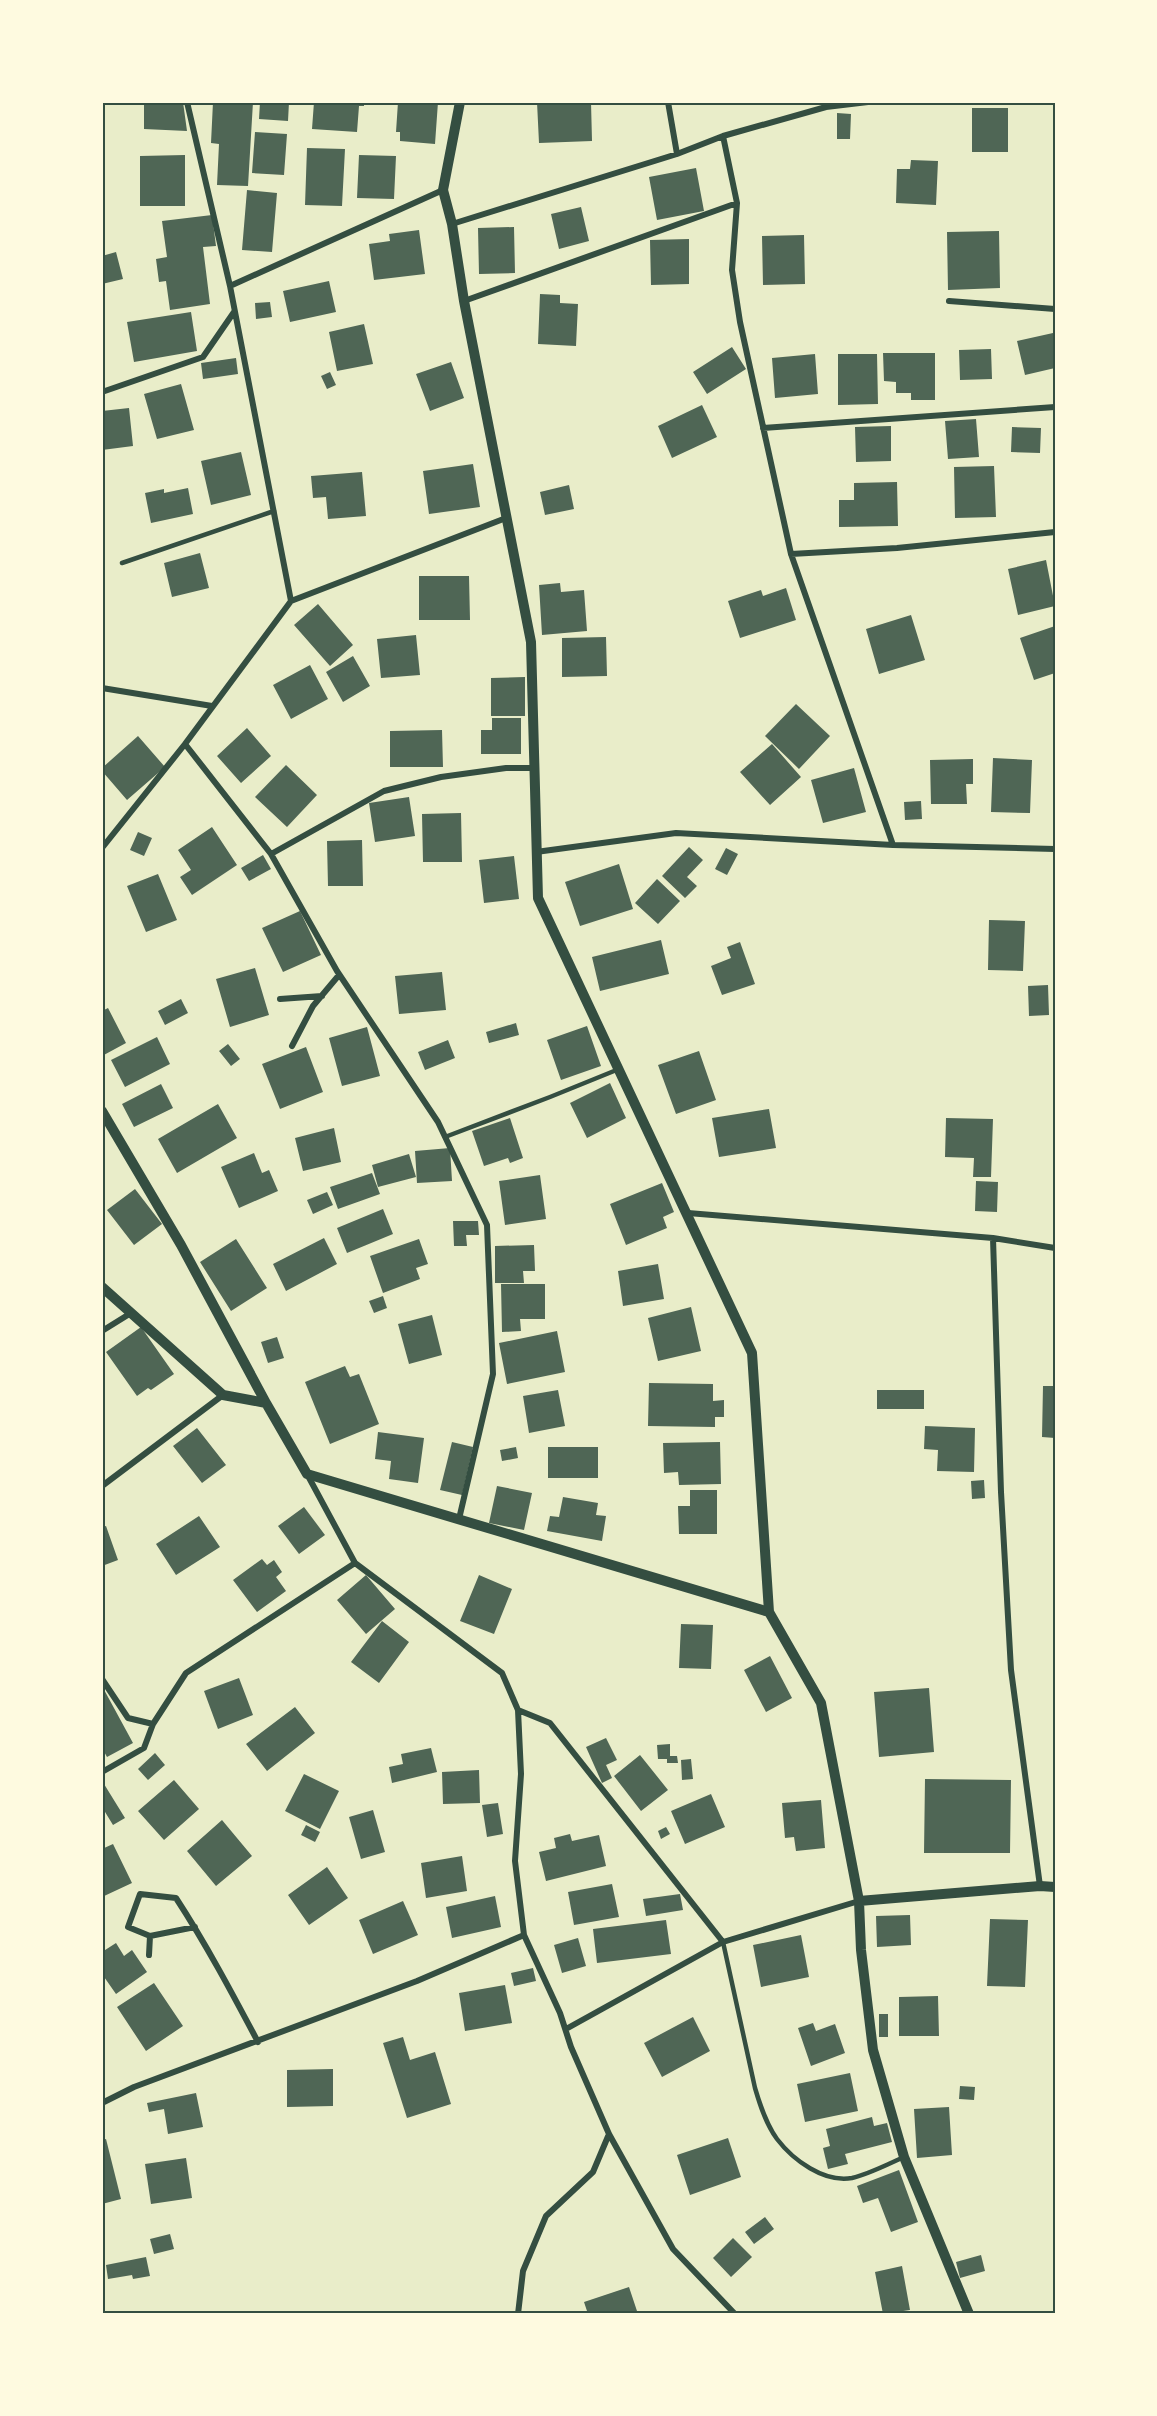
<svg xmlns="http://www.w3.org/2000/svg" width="1157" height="2416" viewBox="0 0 1157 2416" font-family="'Playfair Display',serif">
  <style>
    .building { fill: #4f6655 }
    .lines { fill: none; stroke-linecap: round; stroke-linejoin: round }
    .service { stroke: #344e41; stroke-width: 4.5 }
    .minor { stroke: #344e41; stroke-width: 6 }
    .tertiary { stroke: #344e41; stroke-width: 10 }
    .neatline { fill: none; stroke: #344e41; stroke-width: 2 }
  </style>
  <rect width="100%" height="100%" fill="#e9edc9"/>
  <path class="building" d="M144,102H183L187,131L144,129Z
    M213,102H253L248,186L217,185L219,144L211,143Z
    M260,102H289L288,121L259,119Z
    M314,102H364V106H359L357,132L312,129Z
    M398,102H438L435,144L400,141V132H396Z
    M537,102H591L592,141L539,143Z
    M972,108H1008V152H972Z
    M837,113L851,114L850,139H837Z
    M255,132L287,134L284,175L252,173Z
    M307,148L345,149L342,206L305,205Z
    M185,155V206H140V156Z
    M359,155L396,156L394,199L357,198Z
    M911,160L938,161L936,205L896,203L897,169H910Z
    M696,168L704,211L657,220L649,177Z
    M247,190L277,193L272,252L242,250Z
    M581,207L589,241L559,249L551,214Z
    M212,215L216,246L203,247L210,304L170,310L166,281L159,282L156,259L167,257L162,221Z
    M514,227L515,273L479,274L478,228Z
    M419,230L425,274L374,280L369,244L390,241L389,234Z
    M999,231L1000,288L948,290L947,232Z
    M804,235L805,284L763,285L762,236Z
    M689,239V284L651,285L650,240Z
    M116,252L123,279L102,284V256Z
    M329,281L336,312L290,322L283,291Z
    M540,294L560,295V303L578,304L576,346L538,344Z
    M270,302L272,317L256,319L255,303Z
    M191,312L197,351L134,362L127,322Z
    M364,324L373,364L337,371L329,332Z
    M1053,333L1055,368L1025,375L1017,341Z
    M732,347L746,369L707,394L693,372Z
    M991,349L992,379L960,380L959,350Z
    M883,353H935V400H911V393H896V382L884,381Z
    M815,354L818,394L775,398L772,358Z
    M838,354H877L878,404L838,405Z
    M236,358L238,374L203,379L201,363Z
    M451,362L464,398L430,411L416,374Z
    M330,372L336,385L327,389L321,376Z
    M181,384L194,430L157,439L144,394Z
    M702,405L717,437L672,458L658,426Z
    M129,408L133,446L102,450V411Z
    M976,419L979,457L948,459L945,421Z
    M891,426V461L856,462L855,427Z
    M1012,427L1041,428L1040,453L1011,452Z
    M241,452L251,495L211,505L201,461Z
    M473,464L480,507L429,514L423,471Z
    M994,466L996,517L955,518L954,467Z
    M362,472L366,516L328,519L326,497L313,498L311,476Z
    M897,482L898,526L839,527V500H854V483Z
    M569,485L574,509L545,515L540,492Z
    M188,488L193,514L151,523L145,493L164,489V493Z
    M200,553L209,588L172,597L164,563Z
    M1046,560L1055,606L1018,615L1008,569Z
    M419,576H469L470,620H419Z
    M560,583L561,592L584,590L587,631L542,635L539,585Z
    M786,588L796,620L740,638L728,601L761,590L763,596Z
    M318,604L353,645L330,666L294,625Z
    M911,615L925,660L879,674L866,629Z
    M1055,626V673L1034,680L1020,638Z
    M416,635L420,675L381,678L377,639Z
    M606,637L607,676L562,677V638Z
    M353,656L370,686L343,702L326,672Z
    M310,665L328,699L291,719L273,685Z
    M525,677V716H491V678Z
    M796,704L830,736L799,769L765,736Z
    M492,718H521V754H481V730H492Z
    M247,728L271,756L241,783L217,756Z
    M442,730L443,767H390V731Z
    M138,736L165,767L127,800L102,771V768Z
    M772,744L801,777L770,805L740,772Z
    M993,758L1032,760L1030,813L991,812Z
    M973,759V784H966L967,804H931L930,760Z
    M286,765L317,795L287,827L255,797Z
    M854,768L866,812L823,823L811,780Z
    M409,797L415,836L375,842L369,803Z
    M921,801L922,819L905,820L904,802Z
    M461,813L462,862H423L422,814Z
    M212,827L237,865L192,895L180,877L191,870L178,850Z
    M138,832L152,838L144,856L130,850Z
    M362,840L363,886H328L327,841Z
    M689,847L703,860L687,877L697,886L685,898L662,876Z
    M726,848L738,854L727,875L715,869Z
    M263,855L271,869L249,881L241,868Z
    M514,856L519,899L484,903L479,860Z
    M619,864L633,909L580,926L565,882Z
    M158,874L177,920L146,932L127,886Z
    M657,879L680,901L658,924L635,903Z
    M300,911L321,955L283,972L262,928Z
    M989,920L1025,921L1023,971L988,970Z
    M661,940L669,974L600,991L592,957Z
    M740,942L755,984L722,995L711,966L731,958L727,947Z
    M255,968L269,1015L230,1027L216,979Z
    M442,972L446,1010L399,1014L395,976Z
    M1048,985L1049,1015L1029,1016L1028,986Z
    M181,999L188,1013L165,1025L158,1011Z
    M108,1008L126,1043L102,1056V1011Z
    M516,1023L519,1035L489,1043L486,1032Z
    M587,1026L601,1066L561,1080L547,1040Z
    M367,1027L380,1076L342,1086L329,1038Z
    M157,1037L170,1064L125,1087L111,1060Z
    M448,1040L455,1058L425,1070L418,1052Z
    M228,1044L240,1059L231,1066L219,1051Z
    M306,1047L323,1092L280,1109L262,1064Z
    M699,1051L716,1100L676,1114L658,1065Z
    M610,1083L626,1118L587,1138L570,1103Z
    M161,1084L173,1108L134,1127L122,1104Z
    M218,1104L237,1138L177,1173L158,1139Z
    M769,1109L776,1148L719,1157L712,1118Z
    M510,1118L523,1158L510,1163L508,1158L484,1166L472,1131Z
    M946,1118L993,1119L991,1177H973L974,1158L945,1157Z
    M334,1128L341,1162L303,1171L295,1138Z
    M450,1148L452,1181L417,1183L415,1151Z
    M254,1153L262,1173L269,1170L278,1191L239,1208L221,1167Z
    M409,1154L416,1177L378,1187L372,1165Z
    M372,1173L380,1194L338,1209L330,1187Z
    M540,1175L546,1219L505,1225L499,1181Z
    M976,1181L998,1182L997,1212L975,1211Z
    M662,1183L674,1212L663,1217L667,1228L626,1245L610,1204Z
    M135,1189L162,1224L134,1245L107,1210Z
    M327,1192L333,1205L313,1214L307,1200Z
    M383,1209L393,1234L347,1253L337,1228Z
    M453,1221H478L479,1235H466L467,1246H454Z
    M324,1238L337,1264L286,1291L273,1264Z
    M236,1239L267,1288L231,1311L200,1262Z
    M419,1239L428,1264L416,1268L420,1279L383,1293L370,1256Z
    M534,1245L535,1271H523L524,1283H495V1246Z
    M658,1264L664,1299L623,1306L618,1271Z
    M501,1284H545V1319H520L521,1331L502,1332Z
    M383,1296L387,1308L374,1313L369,1301Z
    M691,1307L701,1351L658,1361L648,1318Z
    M432,1315L442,1355L409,1364L398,1324Z
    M141,1327L174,1374L151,1390L148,1388L137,1396L106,1352Z
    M557,1331L565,1372L507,1384L499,1343Z
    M277,1337L284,1358L268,1363L261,1342Z
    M345,1366L350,1377L359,1374L379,1424L330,1444L305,1382Z
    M649,1383L713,1384V1401L724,1400V1417H715V1427L648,1426Z
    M1043,1386H1055V1438L1042,1437Z
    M558,1390L565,1426L529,1433L523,1396Z
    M877,1390H924V1409H877Z
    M925,1426L975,1428L974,1472L937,1471L938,1450L924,1449Z
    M197,1428L226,1465L202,1483L173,1446Z
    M378,1432L424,1438L418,1483L389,1479L391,1461L375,1459Z
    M452,1442L473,1447L462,1495L440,1490Z
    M720,1442L721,1484L679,1485L678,1472L664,1473L663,1443Z
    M516,1447L518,1458L502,1461L500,1450Z
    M548,1447H598V1478H548Z
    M984,1480L985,1498L972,1499L971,1481Z
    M497,1486L532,1493L524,1530L489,1523Z
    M690,1490H717V1534H679L678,1506H690Z
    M563,1497L598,1503L596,1515L606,1516L602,1541L547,1531L550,1516L559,1517Z
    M304,1507L325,1535L299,1554L278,1526Z
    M199,1516L220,1547L176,1575L156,1544Z
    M106,1526L118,1560L102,1566V1527Z
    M262,1559L267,1565L274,1560L282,1572L276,1577L286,1591L257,1612L233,1580Z
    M366,1575L395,1609L366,1634L337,1600Z
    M479,1575L512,1589L494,1634L460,1621Z
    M382,1621L409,1642L379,1683L351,1662Z
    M681,1624L713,1625L711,1669L679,1668Z
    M770,1656L792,1698L766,1712L744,1670Z
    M239,1678L253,1715L218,1729L204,1691Z
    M102,1686L133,1743L107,1757L102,1748Z
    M929,1688L934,1752L879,1757L874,1692Z
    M295,1707L315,1733L267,1771L246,1744Z
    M606,1738L617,1760L606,1765L612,1778L602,1783L586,1747Z
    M670,1744V1756H677L678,1763H667V1759H658L657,1745Z
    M431,1748L437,1772L392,1783L389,1767L403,1764L401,1754Z
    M155,1753L165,1765L148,1780L138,1769Z
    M640,1755L668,1790L641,1811L614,1776Z
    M691,1759L693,1779L682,1780L681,1760Z
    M479,1770L480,1803L443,1804L442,1772Z
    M304,1774L339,1791L320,1829L285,1811Z
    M925,1779L1011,1780L1010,1853H924Z
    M174,1780L199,1809L164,1840L138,1811Z
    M104,1784L125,1818L113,1825L102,1807V1786Z
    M711,1794L725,1827L685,1844L671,1811Z
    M821,1800L825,1848L796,1851L794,1837L785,1838L782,1803Z
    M498,1803L503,1834L487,1837L482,1805Z
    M373,1810L385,1852L361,1859L349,1817Z
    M222,1820L252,1856L216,1886L187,1851Z
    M306,1825L320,1832L315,1842L301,1835Z
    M666,1827L670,1834L661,1839L658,1831Z
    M570,1834L572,1841L599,1835L606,1866L546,1881L539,1852L556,1848L554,1838Z
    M113,1844L132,1883L102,1897V1849Z
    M462,1856L467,1891L426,1898L421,1863Z
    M327,1867L348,1898L309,1925L288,1895Z
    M612,1884L619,1917L574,1925L568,1892Z
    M680,1894L683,1910L646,1916L643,1899Z
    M495,1896L501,1927L452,1938L446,1907Z
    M403,1901L418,1935L373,1954L359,1920Z
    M910,1915L911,1945L877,1947L876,1916Z
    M990,1919L1028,1920L1025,1987L987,1986Z
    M666,1920L671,1954L597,1963L593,1929Z
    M801,1935L809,1977L761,1987L753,1945Z
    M578,1938L586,1966L562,1973L554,1945Z
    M116,1943L124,1956L132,1950L147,1972L116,1994L102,1974V1952Z
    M533,1968L536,1981L514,1986L511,1973Z
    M154,1983L183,2026L146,2051L117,2007Z
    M505,1985L512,2023L465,2031L459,1993Z
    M938,1996L939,2036H899V1997Z
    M879,2014H888V2037H879Z
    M693,2017L710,2051L662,2077L644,2043Z
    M813,2023L816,2031L835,2024L845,2053L811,2066L798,2028Z
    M403,2037L410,2060L435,2052L451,2104L407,2118L383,2043Z
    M333,2069V2106L287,2107V2070Z
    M850,2073L858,2111L805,2122L797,2084Z
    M960,2086L975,2087L974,2100L959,2099Z
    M196,2093L203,2127L168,2134L164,2109L149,2112L147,2103Z
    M949,2107L952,2155L917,2158L914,2109Z
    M872,2117L874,2126L887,2123L892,2142L845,2154L848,2164L828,2169L823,2148L830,2146L826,2129Z
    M728,2138L741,2177L690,2195L677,2155Z
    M106,2139L121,2199L102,2204V2140Z
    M186,2158L192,2198L151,2204L145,2164Z
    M899,2170L918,2222L891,2232L878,2198L863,2203L857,2186Z
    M765,2217L774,2229L754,2244L745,2232Z
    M170,2234L174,2249L154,2254L150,2239Z
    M733,2238L752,2257L731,2277L713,2258Z
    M981,2255L985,2271L960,2278L956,2262Z
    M146,2257L150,2276L133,2279L132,2275L108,2279L106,2265Z
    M902,2266L910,2310L883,2314L875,2272Z
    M629,2287L638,2314H588L584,2302Z"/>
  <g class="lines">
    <path class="service" d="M122,563L274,511
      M445,1137L550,1097L619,1069
      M723,1942L755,2088C760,2105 766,2124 777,2139C793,2160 824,2183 852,2178C869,2174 888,2164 904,2157"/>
    <path class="minor" d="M187,102L230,286L291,601
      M668,102L677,154
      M723,136L737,203L732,270L740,322L791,554L893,845
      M452,224L677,154L723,136L826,107L868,102
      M230,286L443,190
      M464,301L737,203
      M949,301L1055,309
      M102,392L203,357L234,312
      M763,428L1055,407
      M791,554L897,548L1055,532
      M102,688L212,706
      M185,744L271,854L337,971L438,1122L487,1225L493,1374L459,1519
      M102,848L185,744L291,601L506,518
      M536,852L676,833L893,845L1055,849
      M271,854L384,791L441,777L506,768H534
      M280,999L322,996
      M292,1046L313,1006L339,975
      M688,1213L993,1238L1055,1248
      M993,1238L1001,1492L1011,1670L1040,1886
      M102,1331L131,1313
      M307,1474L355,1563L502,1673L518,1710L521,1774L515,1861L524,1935L560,2013L571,2047L609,2134L673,2249L735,2314
      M102,1486L223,1395
      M102,1679L128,1718L153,1724
      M518,1710L550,1723L723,1942
      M102,1772L144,1748L153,1724L186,1673L355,1563
      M195,1927L150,1936L128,1927L140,1894L176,1898C206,1944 232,1993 258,2042
      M149,1955L150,1936
      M566,2029L723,1942L859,1901
      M102,2103L134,2087L417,1981L524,1935
      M518,2314L523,2271L546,2216L593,2172L609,2134"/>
    <path class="tertiary" d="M460,102L443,190L452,224L464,301L531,642L538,898L752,1353L769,1612L821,1703L859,1901L861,1950L873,2050L904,2157L969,2314
      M102,1111L181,1245L266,1403
      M102,1287L223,1395L266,1403L307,1474L769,1612
      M859,1901L1040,1886L1055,1887"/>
  </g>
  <rect width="1157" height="2416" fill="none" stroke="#fefae0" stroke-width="207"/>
  <rect x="104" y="104" width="950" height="2208" class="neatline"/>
</svg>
